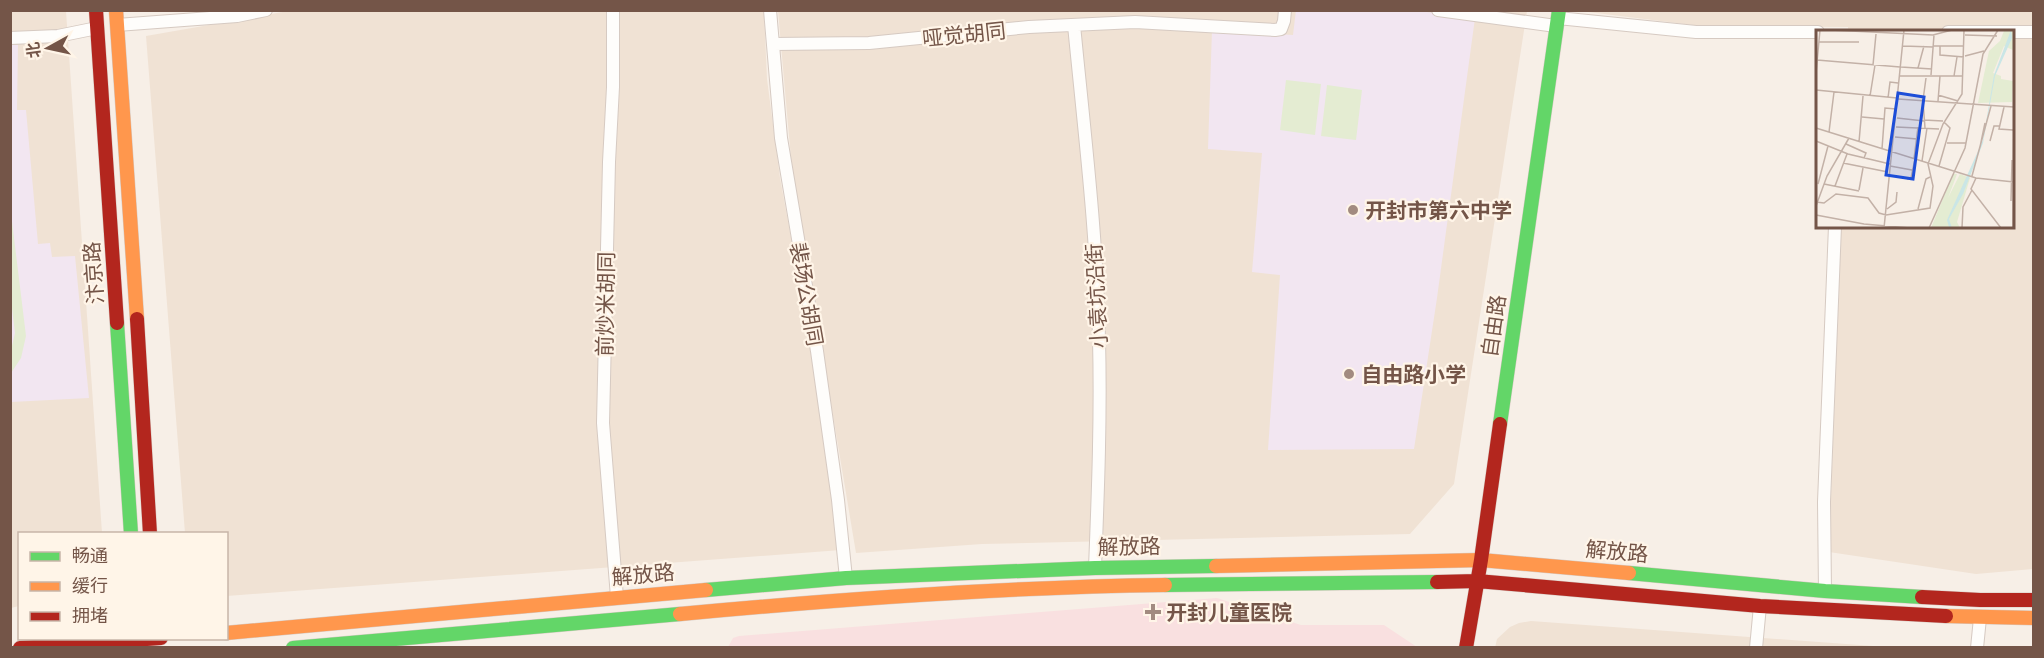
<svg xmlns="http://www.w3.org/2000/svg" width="2044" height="658" viewBox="0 0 2044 658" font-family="'Titillium Web','Noto Sans SC',sans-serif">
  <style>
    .residential { fill: #f0e2d4 }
    .education { fill: #f2e6f1 }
    .medical { fill: #f9e0e0 }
    .green { fill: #e4ecd2 }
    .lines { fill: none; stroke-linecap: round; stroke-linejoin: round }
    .street-casing { stroke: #d6cac2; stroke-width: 14 }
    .fast-casing { stroke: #d7cbc4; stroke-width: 15 }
    .slow-casing { stroke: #d7cbc4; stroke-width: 15 }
    .jam-casing { stroke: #d7cbc4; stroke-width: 15 }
    .street { stroke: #fefdfb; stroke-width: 12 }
    .fast { stroke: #63d668; stroke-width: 14 }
    .slow { stroke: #ff974d; stroke-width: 14 }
    .jam { stroke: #b3261e; stroke-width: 14 }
    .poi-dot { fill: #a28b80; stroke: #fff5e8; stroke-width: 2 }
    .labels { text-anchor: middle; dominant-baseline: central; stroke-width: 4.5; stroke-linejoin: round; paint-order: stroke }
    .street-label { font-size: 21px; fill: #745548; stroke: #fff5e8 }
    .poi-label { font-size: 21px; font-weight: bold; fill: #745548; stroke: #fff5e8; text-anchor: start }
    .inset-road { fill: none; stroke: #c3b1a7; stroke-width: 1.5 }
    .view { fill: #1d4ed8; fill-opacity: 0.15; stroke: #1d4ed8; stroke-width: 3 }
    .inset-edge { fill: none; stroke: #745548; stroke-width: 3 }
  </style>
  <rect width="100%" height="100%" fill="#f7efe7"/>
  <path class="residential" d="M294,10L764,11L767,79L780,178L818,384L841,550L227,596L226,534L185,533L146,36Z
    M11,11H66L102,533L20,534L19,606L11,608Z
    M778,11H1527L1454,484L1410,534L982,544L856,553L792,170Z
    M1580,11H2033V569L1976,574L1829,552L1841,227L2012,226V32H1848V27L1701,26Z
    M1531,621L1887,647L1495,648L1497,639L1510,627L1519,623Z"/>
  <path class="education" d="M1296,10H1411L1475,18L1437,298L1414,449L1268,450L1280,275L1252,272L1262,153L1208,149L1212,30L1293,35Z
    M11,45H18L17,110H26L38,244L50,243L52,257L75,256L89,398L11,402Z"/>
  <path class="medical" d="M1217,598L1301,625H1384L1417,647H728L733,638L739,636Z"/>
  <path class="green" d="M1286,80L1321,84L1315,135L1280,130Z
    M1327,85L1362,90L1356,140L1321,136Z
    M10,205L26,336L21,358L11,373V350L15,333L10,292Z"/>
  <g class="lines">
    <defs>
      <path id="street" d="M613,10V87L609,162L603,423L617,597
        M770,10L781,138L817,351L838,500L846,578
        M1438,10L1556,26
        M1558,18L1696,32H1818
        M117,25L237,16L266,10
        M1074,25C1084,129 1097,234 1099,339C1101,416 1098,492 1095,568
        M1948,32H2034
        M10,38L58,36L97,28
        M773,44L869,43L1029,27L1135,22L1275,30L1281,29L1284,21L1285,10
        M1825,591L1824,502L1835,226
        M1756,648L1760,606
        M1977,648L1980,618"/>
      <path id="fast" d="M117,323L131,534
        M1500,424L1559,10
        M1629,573L1825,591L1922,597
        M1165,585L1437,582
        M706,590L846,578L1095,568L1216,566
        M293,648L680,614"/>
      <path id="slow" d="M116,10L137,319
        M1216,566L1481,560L1629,573
        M680,614C841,599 1003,587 1165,585
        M1946,616L2034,618
        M226,633L706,590"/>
      <path id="jam" d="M96,10L117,323
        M137,319L150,534
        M1437,582L1477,581L1760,606L1946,616
        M1922,597L1980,600H2034
        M20,648L161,638
        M1466,648L1481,560L1500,424"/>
    </defs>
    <use href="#street" class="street-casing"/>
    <use href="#fast" class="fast-casing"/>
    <use href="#slow" class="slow-casing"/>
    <use href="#jam" class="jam-casing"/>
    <use href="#street" class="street"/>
    <use href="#fast" class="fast"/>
    <use href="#slow" class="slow"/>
    <use href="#jam" class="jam"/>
  </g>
  <g class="poi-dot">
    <circle cx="1353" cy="210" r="6"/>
    <circle cx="1349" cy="374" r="6"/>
    <path d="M1150 603h6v6h6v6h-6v6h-6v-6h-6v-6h6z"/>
  </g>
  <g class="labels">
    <g class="street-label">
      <text transform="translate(964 34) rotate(-6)">哑觉胡同</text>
      <text transform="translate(93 273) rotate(-94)">汴京路</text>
      <text transform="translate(807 294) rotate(80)">裴场公胡同</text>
      <text transform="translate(1096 296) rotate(-93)">小袁坑沿街</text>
      <text transform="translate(605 304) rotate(-89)">前炒米胡同</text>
      <text transform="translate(1493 326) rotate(-82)">自由路</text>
      <text transform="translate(1129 546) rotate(-1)">解放路</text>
      <text transform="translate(1617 551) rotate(5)">解放路</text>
      <text transform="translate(643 574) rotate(-5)">解放路</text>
    </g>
    <g class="poi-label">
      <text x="1365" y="210">开封市第六中学</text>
      <text x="1361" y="374">自由路小学</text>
      <text x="1166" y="612">开封儿童医院</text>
    </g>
  </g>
  <g transform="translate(1816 30)">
    <rect width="198" height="198" fill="#f7efe7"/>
    <path d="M188,1H197V20L188,16L177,43L185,46V49L197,51L196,72L162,73L173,21L184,11ZM137,144H141L132,168L144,144L154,148L141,192L144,198H115Z" fill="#e4ecd2"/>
    <path d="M195,0L196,8L179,46L167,113L147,164L133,189L136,198L133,197L131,190L167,110L178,45Z" fill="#cae6e6"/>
    <path class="inset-road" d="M14,0L117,5L136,0M149,5L181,6M3,12H43M87,16L117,17M117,16H148M124,16V25L148,27M149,26L168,21M1,30L84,37M57,35L60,4M85,37L116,39M102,38L108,16M0,43L4,0M115,45L118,5M84,46H147M138,46L141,27M0,60L81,68M122,65L142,71M54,66L59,35M72,68L74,52L82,53M82,69L198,77M107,70L110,48M107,71L109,98M122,71L124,46M188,77L183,99L197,100M46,87L68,89M81,88L108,91M108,90L127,91M80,97L123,99M0,98L160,148L198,152M13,102L18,62M79,107L101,109M0,111L32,124L74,134M174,111L178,96H184M43,112L47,66M131,113H150M30,114L50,123L48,128M164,117L169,93M66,119L69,78L80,79M98,129L102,97M106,131L111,98M27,133L72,142M74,136L96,140M123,136L134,98L128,92M156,146L175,76M160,148L155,159L185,198M91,149L95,148L99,129M2,154L12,116M8,154L43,161M19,156L31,124M43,160L47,138M195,171L196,130M0,172L8,173L20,164L52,168L63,183L70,185L114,178L117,156L112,134L127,94L146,64L148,0M0,176L11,146L33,108M71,179L80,172L81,162M102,179L110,149L114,147M0,185L48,194L94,198M68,198L88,0M113,198L149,118L167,24L182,0M146,198L147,177L156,160M197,198L198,73"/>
    <path class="view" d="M82,63L108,67L97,149L70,145Z"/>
    <rect width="198" height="198" class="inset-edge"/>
  </g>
  <rect width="2044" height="658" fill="none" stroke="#745548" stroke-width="24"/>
  <rect x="18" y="532" width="210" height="108" fill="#fff5e8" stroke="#c7b5a8" stroke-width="1.5"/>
  <rect x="30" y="552" width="30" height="9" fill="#63d668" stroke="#c7b5a8" stroke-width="1.5"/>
  <text x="72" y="562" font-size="18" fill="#745548">畅通</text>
  <rect x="30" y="582" width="30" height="9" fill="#ff974d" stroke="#c7b5a8" stroke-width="1.5"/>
  <text x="72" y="592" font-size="18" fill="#745548">缓行</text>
  <rect x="30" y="612" width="30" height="9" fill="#b3261e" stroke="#c7b5a8" stroke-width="1.5"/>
  <text x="72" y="622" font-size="18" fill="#745548">拥堵</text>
  <g transform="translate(48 48) rotate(262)" stroke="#fff5e8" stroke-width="4.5" paint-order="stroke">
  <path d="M0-4.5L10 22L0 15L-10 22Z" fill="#745548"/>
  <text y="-9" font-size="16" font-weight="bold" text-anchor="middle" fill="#745548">北</text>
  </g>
</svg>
